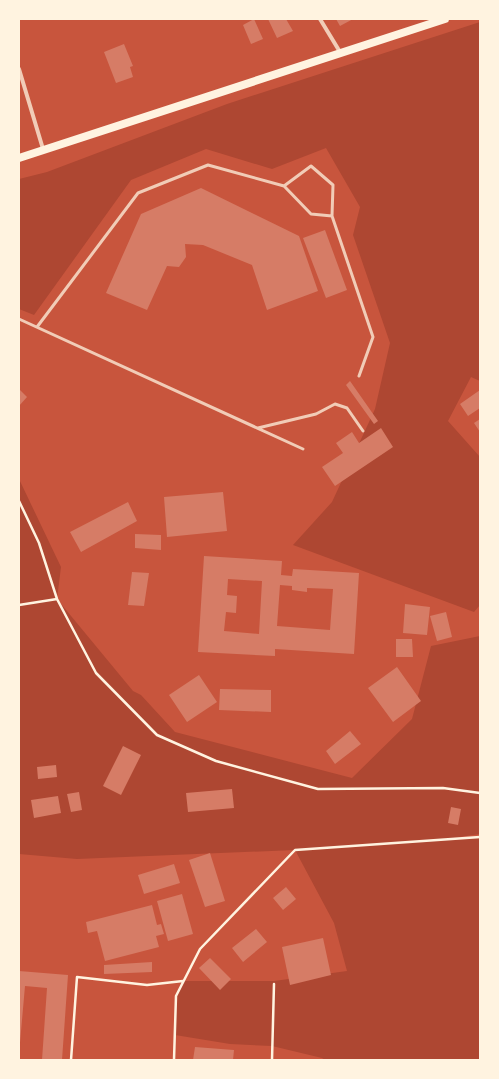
<svg xmlns="http://www.w3.org/2000/svg" width="499" height="1079" viewBox="0 0 499 1079" font-family="Helvetica,sans-serif">
  <style>
    .green { fill: #ae4732 }
    .building { fill: #d67c66; fill-rule: evenodd }
    .lines { fill: none; stroke-linecap: round; stroke-linejoin: round }
    .path { stroke: #fff3e0; stroke-width: 2.5 }
    .service { stroke: #f1ccb7; stroke-width: 3 }
    .minor { stroke: #f1ccb7; stroke-width: 4 }
    .secondary { stroke: #fff3e0; stroke-width: 8 }
  </style>
  <rect width="100%" height="100%" fill="#c8553d"/>
  <path class="green" d="M480,22V381L471,377L448,421L480,457V605L474,612L293,545L332,502L375,409L390,343L353,235L360,207L326,148L272,169L206,149L131,180L34,315L19,309V179L47,172L227,104Z
    M19,479L61,567L57,599L133,691L141,695L175,732L352,778L412,719L431,646L480,636V834L453,838L480,837V1060H325L322,1058L272,1046L230,1044L175,1035L176,996L184,981H274L347,971L334,923L295,850L77,859L19,854Z"/>
  <path class="building" d="M254,19L263,39L251,44L243,25Z
    M268,19H286L293,31L277,38Z
    M336,19H353L340,26Z
    M124,44L133,66L130,67L133,77L116,83L104,52Z
    M201,188L299,236L318,291L267,310L252,265L203,245L185,244L186,257L179,267L167,266L147,310L106,293L141,214Z
    M325,230L347,290L326,298L303,238Z
    M350,381L378,421L374,424L346,385Z
    M19,389L27,397L19,406Z
    M480,390V408L468,416L460,404Z
    M480,419V432L474,423Z
    M381,428L393,447L335,486L322,467L343,453L336,443L352,432L359,443Z
    M223,492L227,531L167,537L164,497Z
    M128,502L137,521L81,552L70,532Z
    M135,534L161,535V550L135,548Z
    M204,556L282,561L281,575L292,576L293,569L359,573L354,654L275,649V656L198,652ZM228,579L262,581L259,634L224,631L226,612L236,613L237,596L227,595ZM280,585L292,586V590L307,592V588L333,589L330,630L277,626Z
    M132,572L149,573L144,606L128,605Z
    M405,604L430,607L427,635L403,633Z
    M446,612L452,637L437,641L430,616Z
    M396,639H412L413,657H396Z
    M397,667L421,701L393,722L368,688Z
    M199,675L217,702L187,722L169,695Z
    M220,689L271,690V712L219,710Z
    M350,731L361,744L335,764L326,751Z
    M123,746L141,755L121,795L103,786Z
    M56,765L57,777L38,779L37,767Z
    M232,789L234,808L188,812L186,793Z
    M79,792L82,810L71,812L67,794Z
    M58,796L61,813L34,818L31,800Z
    M451,807L461,809L458,825L448,823Z
    M210,853L225,901L205,907L189,860Z
    M174,864L180,883L144,894L138,875Z
    M286,887L296,899L283,910L273,898Z
    M182,894L193,934L168,941L157,901Z
    M152,905L157,925L161,924L164,934L156,936L159,947L105,961L97,931L88,933L86,922Z
    M256,929L267,942L243,962L232,948Z
    M323,938L331,975L290,985L282,947Z
    M210,958L231,979L220,990L199,968Z
    M152,962V972L104,974V965Z
    M19,971L68,975L62,1060H42L47,988L25,986L19,1054Z
    M195,1047L234,1050L233,1060H193Z"/>
  <g class="lines">
    <path class="path" d="M19,501L39,543L57,599L96,673L157,735L216,761L318,789L443,788L480,793
      M19,605L57,599
      M71,1060L77,977L147,985L183,981
      M174,1060L176,996L200,949L295,850L480,837
      M272,1060L274,984"/>
    <path class="service" d="M332,216L373,337L359,376
      M19,319L303,449
      M37,327L138,193L208,165L284,186L311,214L332,216L333,185L311,166L284,186
      M258,428L316,414L335,404L347,408L363,431"/>
    <path class="minor" d="M320,19L340,52
      M19,69L43,149"/>
    <path class="secondary" d="M19,158L445,19"/>
  </g>
  <rect width="499" height="1079" fill="none" stroke="#fff3e0" stroke-width="40"/>
</svg>
